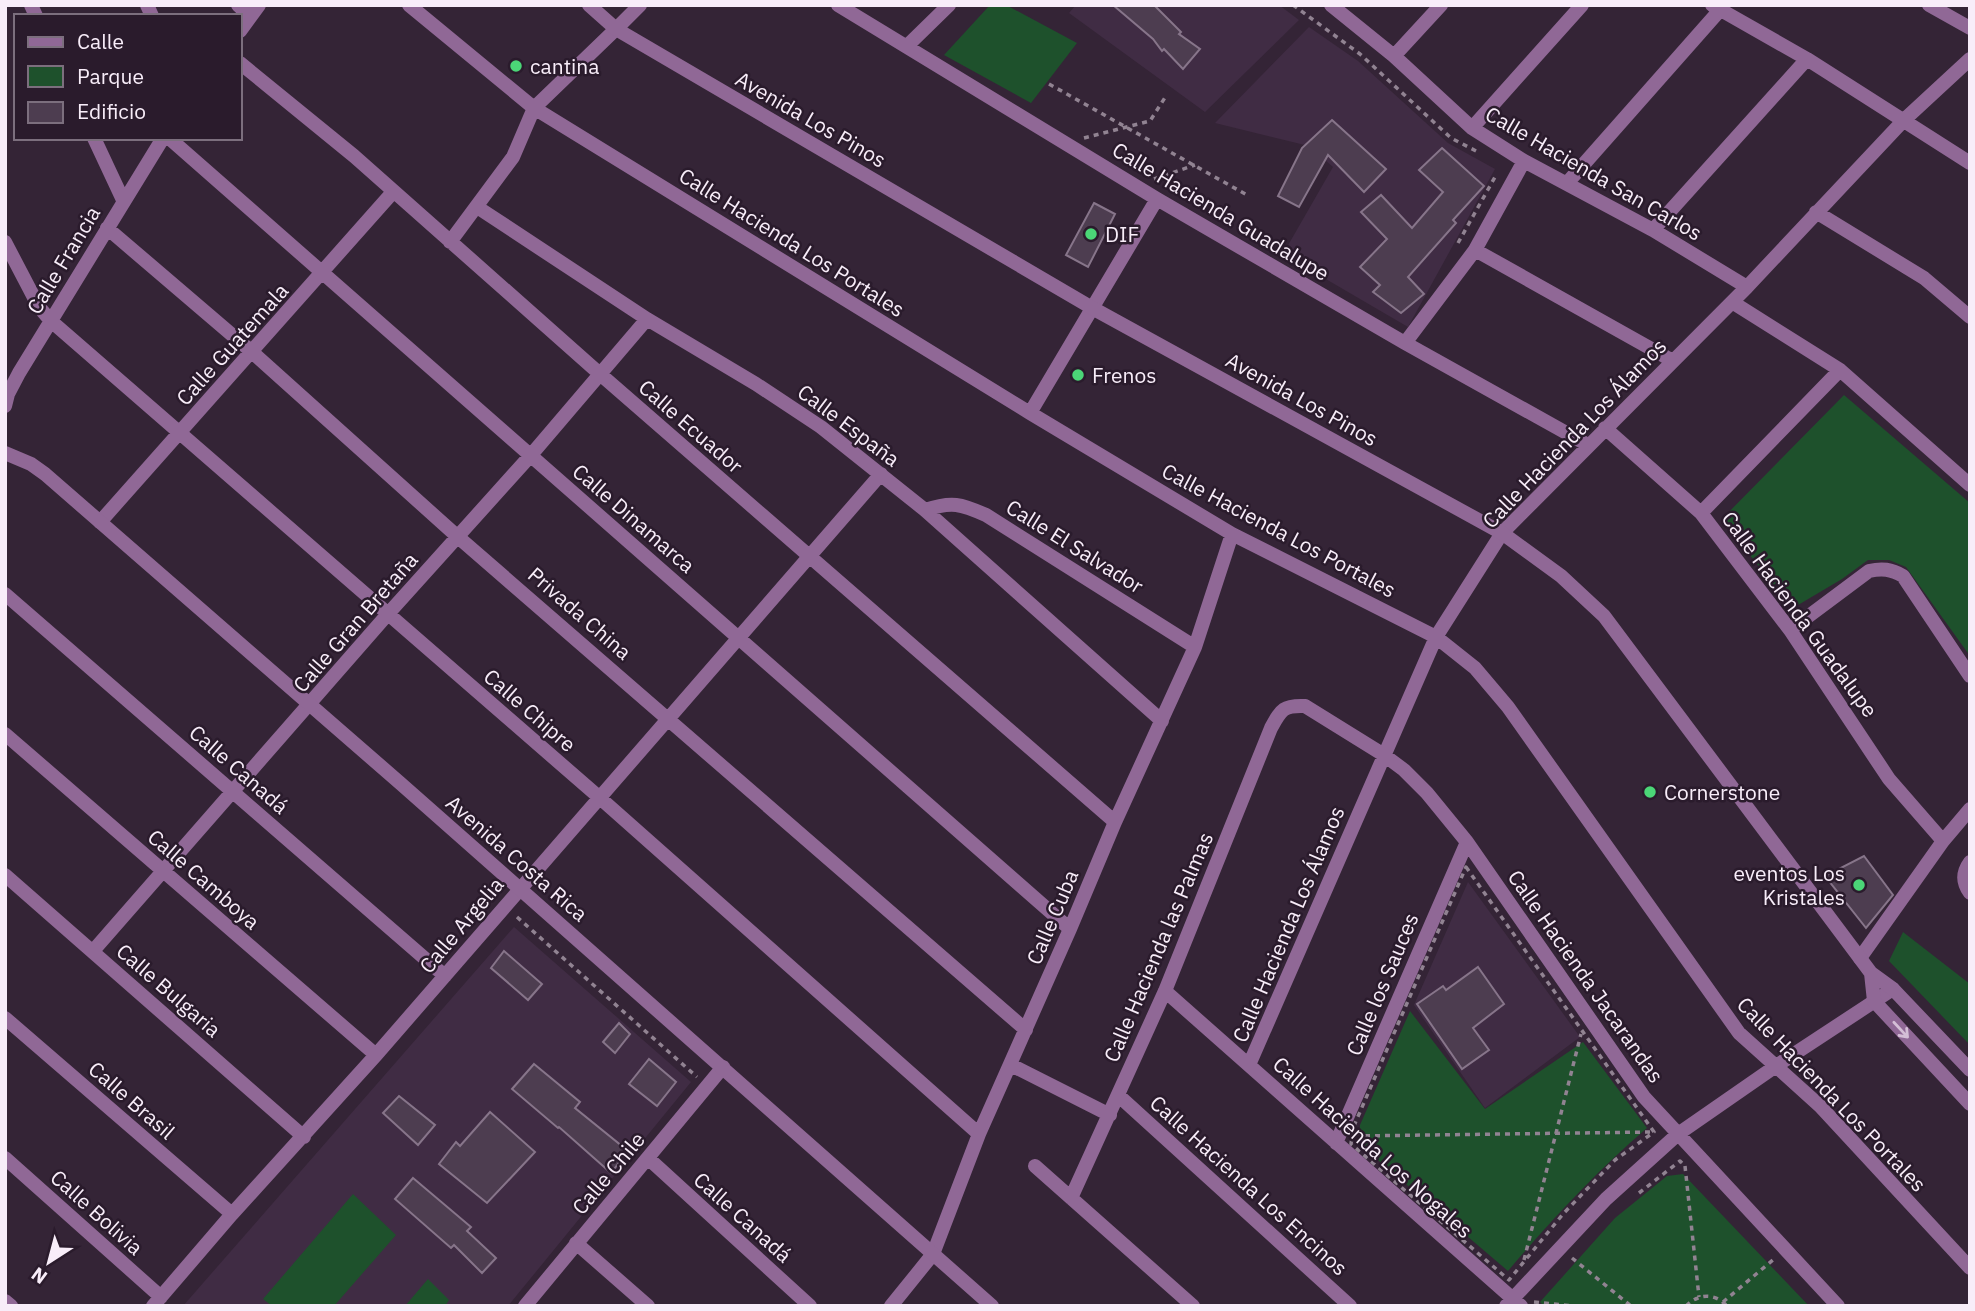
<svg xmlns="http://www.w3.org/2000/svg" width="1975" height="1311" viewBox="0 0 1975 1311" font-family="'IBM Plex Sans',sans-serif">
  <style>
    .built { fill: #402c44 }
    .green { fill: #1e512c }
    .building { fill: #4d3d50; stroke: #87758a; stroke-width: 2 }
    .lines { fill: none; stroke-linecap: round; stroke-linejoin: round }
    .path { stroke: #918392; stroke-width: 3.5; stroke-dasharray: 5 5; stroke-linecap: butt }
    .minor { stroke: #906896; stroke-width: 14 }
    .tertiary { stroke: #906896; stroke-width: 14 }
    .oneway { stroke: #d4bed6 }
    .poi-dot { fill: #4bd677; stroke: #2a1b2c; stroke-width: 2.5 }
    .labels { text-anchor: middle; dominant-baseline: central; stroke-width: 5; stroke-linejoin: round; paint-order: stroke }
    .poi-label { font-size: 21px; fill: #f8edf9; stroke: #2a1b2c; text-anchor: start }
    .street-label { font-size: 21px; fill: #f8edf9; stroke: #2a1b2c }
  </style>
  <rect width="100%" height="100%" fill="#342436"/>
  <path class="built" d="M1076,5H1279L1299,20L1205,112L1069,13Z
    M1309,27L1358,61L1448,143L1495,169L1408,327L1283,254L1333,167L1309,146L1215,123Z
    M1468,882L1580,1037L1485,1108L1414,1005Z
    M514,927L691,1082L508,1306H183Z"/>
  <path class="green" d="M990,5H1006L1077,43L1031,103L944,55Z
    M1844,395L1970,503V656L1906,567L1889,560H1868L1842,579L1793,608L1721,520Z
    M1903,932L1970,984V1045L1889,961Z
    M1410,1011L1485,1109L1583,1042L1647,1128C1595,1173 1553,1218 1508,1271L1359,1144L1360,1125Z
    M1683,1174L1809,1306H1544L1540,1302L1615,1218L1667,1176Z
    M353,1194L396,1235L334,1306H272L263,1299Z
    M428,1279L449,1300L445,1306H405Z"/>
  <path class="building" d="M1113,5H1154L1181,32L1179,34L1200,49L1183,69L1164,49L1162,51L1153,39Z
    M1332,120L1386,169L1364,192L1328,155L1299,207L1278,196L1302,148Z
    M1442,148L1484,186L1453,220L1456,223L1408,277L1424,294L1401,313L1373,292L1380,285L1360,267L1387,239L1361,212L1381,195L1412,228L1443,192L1419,170Z
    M1094,203L1115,214L1088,267L1066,255Z
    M1864,856L1893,895L1866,928L1825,876Z
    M504,951L542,984L528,1000L491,968Z
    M1478,967L1504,1004L1473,1028L1489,1050L1462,1069L1417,1004L1443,986L1446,990Z
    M619,1023L630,1034L615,1053L603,1042Z
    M649,1059L676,1082L657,1106L629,1084Z
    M534,1064L580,1102L575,1108L628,1151L611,1173L559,1127L558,1128L512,1089Z
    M399,1096L435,1125L418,1145L383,1113Z
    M490,1112L535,1152L487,1203L439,1164L456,1142L460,1146Z
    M413,1178L471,1227L467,1231L496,1258L482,1273L454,1245L451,1248L395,1199Z"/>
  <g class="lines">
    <path class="path" d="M1293,5L1360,54L1451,138L1480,153
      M1049,84L1247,195
      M1084,138L1150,121L1166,96
      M1154,179L1195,165
      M1458,243L1495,177
      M1466,867L1654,1132L1615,1160L1563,1214L1509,1280L1351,1144L1353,1128Z
      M517,917L697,1077
      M1355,1136L1652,1132
      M1685,1166L1699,1297
      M1639,1193L1680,1161L1682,1163
      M1572,1258L1631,1306
      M1524,1260L1581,1034
      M1534,1302L1574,1306
      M1723,1302L1774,1259
      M1686,1306C1699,1293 1715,1293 1727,1306"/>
    <path class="minor" d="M31,5L36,16
      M147,5L152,16
      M238,5L250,16
      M409,5L534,108L1030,413L1232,534L1436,637L1475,668L1508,707L1739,1033L1820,1106L1970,1268
      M838,5L1157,199L1405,343L1588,445
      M1331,5L1394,56L1472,128L1524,161L1653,230L1747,287
      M1712,5L1807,59L1970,163
      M1929,5L1970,28
      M240,31L259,5
      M907,46L949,5
      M1394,56L1441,5
      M240,63L354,156L600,374L1115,822
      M1472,128L1582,5
      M94,138L123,200
      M169,138L1070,929
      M1568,182L1720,10
      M477,207L647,319L756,384L821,427L925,510L1162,721
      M1816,212L1924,278L1970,317
      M107,228L252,352L458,537L1026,1030
      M1653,230L1807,59
      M5,242L39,307L51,321L600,798L979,1134
      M450,242L513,157L534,108L616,29
      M1475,250L1673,361
      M1732,302L1840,370L1970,485
      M1405,343L1475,250L1524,161
      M5,406L8,394L19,373L163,138
      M1030,413L1157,199
      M1605,428L1701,513L1790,630L1889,779L1943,841
      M925,510C952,501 961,504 986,515L1195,647
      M1701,513L1840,370
      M100,522L393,192
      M5,594L445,976
      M1790,630L1869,571C1882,568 1891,569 1903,576L1970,676
      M5,734L376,1055
      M1970,862C1962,873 1962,882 1970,893
      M5,875L304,1137
      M93,951L387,615L531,455L647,319
      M1860,958L1943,841L1970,809
      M1165,991L1521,1306
      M5,1018L232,1214
      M1011,1065L1110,1115
      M1249,1065L1436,637L1502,533L1747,287L1904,120L1970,59
      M1119,1096L1350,1306
      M1336,1143L1467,842
      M5,1158L161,1297
      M649,1159L810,1306
      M1035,1166L1193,1306
      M1071,1198L1165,991L1271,728C1281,710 1283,705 1305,706L1384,755L1404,770L1427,793L1467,842L1644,1097L1838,1306
      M576,1243L648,1306
      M5,1301L11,1306
      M153,1306L232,1214L376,1055L881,474
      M525,1306L723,1067
      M891,1306L933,1254L979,1134L1070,929L1115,822L1195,647L1232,534
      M1506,1306L1606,1199L1678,1134L1776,1066L1893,989"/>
    <path class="tertiary" d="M589,5L616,29L1094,309L1502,533L1561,576L1604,616L1871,973L1893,989L1970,1070
      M616,29L640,5
      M5,453L31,464L45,474L400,783L992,1306
      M1871,973L1874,1001L1970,1104"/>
  </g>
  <defs><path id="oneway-shaft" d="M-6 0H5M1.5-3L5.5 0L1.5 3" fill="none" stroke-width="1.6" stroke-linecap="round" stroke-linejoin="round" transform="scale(1.75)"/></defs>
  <use class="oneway" href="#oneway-shaft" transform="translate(1901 1030) rotate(47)"/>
  <g class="poi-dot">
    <circle cx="516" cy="66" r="7"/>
    <circle cx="1091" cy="234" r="7"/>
    <circle cx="1078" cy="375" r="7"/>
    <circle cx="1650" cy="792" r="7"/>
    <circle cx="1859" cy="885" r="7"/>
  </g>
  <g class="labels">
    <g class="poi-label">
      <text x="530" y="66">cantina</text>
      <text x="1105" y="234">DIF</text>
      <text x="1092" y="375">Frenos</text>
      <text x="1664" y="792">Cornerstone</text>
      <text x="1845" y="873" text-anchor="end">eventos Los<tspan x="1845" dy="24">Kristales</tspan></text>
    </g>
    <g class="street-label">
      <text transform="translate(811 119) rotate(30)">Avenida Los Pinos</text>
      <text transform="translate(1594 173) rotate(30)">Calle Hacienda San Carlos</text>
      <text transform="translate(1221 211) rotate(31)">Calle Hacienda Guadalupe</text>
      <text transform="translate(792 242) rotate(32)">Calle Hacienda Los Portales</text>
      <text transform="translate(63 260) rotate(-59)">Calle Francia</text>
      <text transform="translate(232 344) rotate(-48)">Calle Guatemala</text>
      <text transform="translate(1302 399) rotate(29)">Avenida Los Pinos</text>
      <text transform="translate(849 425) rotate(37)">Calle España</text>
      <text transform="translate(691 426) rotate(41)">Calle Ecuador</text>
      <text transform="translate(1574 433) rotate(-46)">Calle Hacienda Los Álamos</text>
      <text transform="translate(634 518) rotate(41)">Calle Dinamarca</text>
      <text transform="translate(1279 530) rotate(28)">Calle Hacienda Los Portales</text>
      <text transform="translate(1075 546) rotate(32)">Calle El Salvador</text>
      <text transform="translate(580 613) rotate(41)">Privada China</text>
      <text transform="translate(1800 614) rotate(54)">Calle Hacienda Guadalupe</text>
      <text transform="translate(355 622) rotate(-49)">Calle Gran Bretaña</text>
      <text transform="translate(530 710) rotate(41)">Calle Chipre</text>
      <text transform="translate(239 769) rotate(41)">Calle Canadá</text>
      <text transform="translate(517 858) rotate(41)">Avenida Costa Rica</text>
      <text transform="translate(204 879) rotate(41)">Calle Camboya</text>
      <text transform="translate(1052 917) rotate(-67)">Calle Cuba</text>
      <text transform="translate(1288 924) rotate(-67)">Calle Hacienda Los Álamos</text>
      <text transform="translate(461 925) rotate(-50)">Calle Argelia</text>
      <text transform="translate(1158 947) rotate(-67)">Calle Hacienda las Palmas</text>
      <text transform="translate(1586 976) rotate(55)">Calle Hacienda Jacarandas</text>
      <text transform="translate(1382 984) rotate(-67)">Calle los Sauces</text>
      <text transform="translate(169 990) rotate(41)">Calle Bulgaria</text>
      <text transform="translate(1832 1094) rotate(46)">Calle Hacienda Los Portales</text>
      <text transform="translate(132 1100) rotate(41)">Calle Brasil</text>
      <text transform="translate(1373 1147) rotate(42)">Calle Hacienda Los Nogales</text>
      <text transform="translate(608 1173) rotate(-50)">Calle Chile</text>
      <text transform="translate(1249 1185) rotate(42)">Calle Hacienda Los Encinos</text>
      <text transform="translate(97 1212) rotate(42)">Calle Bolivia</text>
      <text transform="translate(743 1217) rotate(42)">Calle Canadá</text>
    </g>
  </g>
  <rect width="1975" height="1311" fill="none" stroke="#f8edf9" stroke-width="14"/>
  <rect x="14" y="14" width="228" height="126" fill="#2a1b2c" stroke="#7c6f7e" stroke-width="2"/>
  <rect x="28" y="37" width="35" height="10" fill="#906896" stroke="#7c6f7e" stroke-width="2"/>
  <text x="77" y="49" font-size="21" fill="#f8edf9">Calle</text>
  <rect x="28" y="66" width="35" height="21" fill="#1e512c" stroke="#7c6f7e" stroke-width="2"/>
  <text x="77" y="84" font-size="21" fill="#f8edf9">Parque</text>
  <rect x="28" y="102" width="35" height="21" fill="#4d3d50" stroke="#7c6f7e" stroke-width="2"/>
  <text x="77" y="119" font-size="21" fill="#f8edf9">Edificio</text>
  <g transform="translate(49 1262) rotate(216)" stroke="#2a1b2c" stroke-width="5" paint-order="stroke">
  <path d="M0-5L12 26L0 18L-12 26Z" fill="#f8edf9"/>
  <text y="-10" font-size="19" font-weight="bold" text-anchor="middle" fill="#f8edf9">N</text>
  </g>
</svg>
